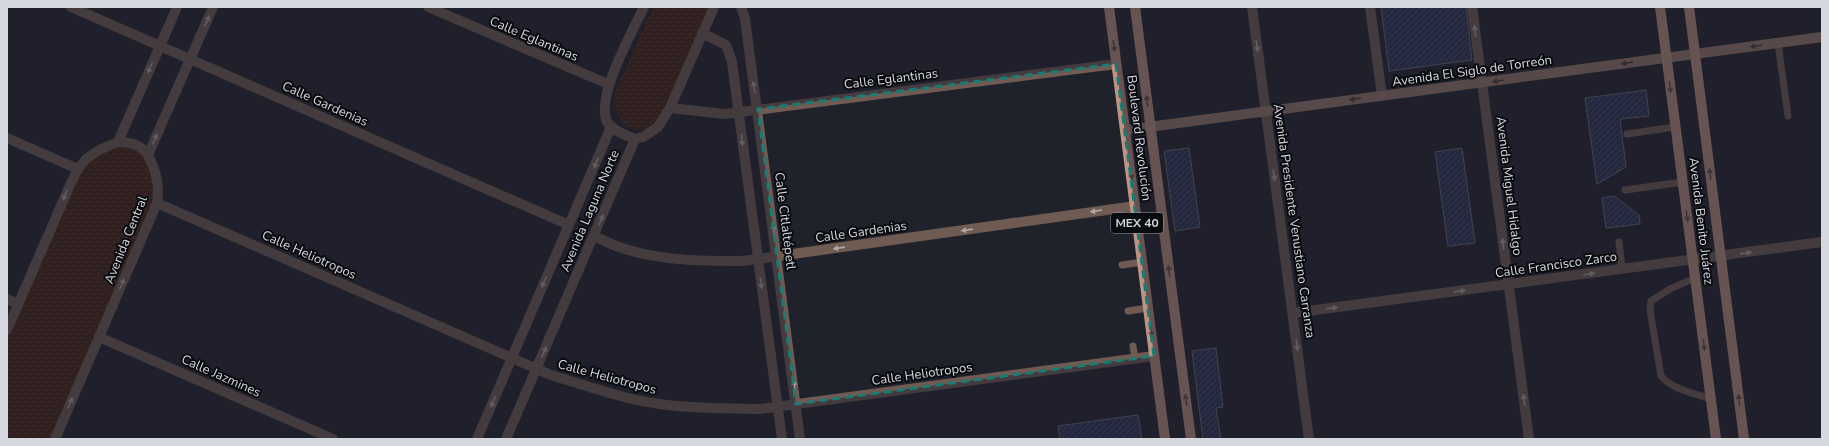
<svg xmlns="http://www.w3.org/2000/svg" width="1829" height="446" viewBox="0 0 1829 446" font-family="'Nunito Sans',sans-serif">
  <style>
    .park { fill: url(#park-dots) }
    .building { fill: url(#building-hatch); stroke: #686c78 }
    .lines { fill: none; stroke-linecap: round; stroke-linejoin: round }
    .service { stroke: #705b52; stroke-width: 7 }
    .minor { stroke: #705b52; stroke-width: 10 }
    .tertiary { stroke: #705b52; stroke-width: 10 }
    .secondary { stroke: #9c7b6d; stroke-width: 10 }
    .primary { stroke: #be9382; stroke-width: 10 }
    .oneway { fill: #ada6a7 }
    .oneway2 { fill: #644f48 }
    .oneway3 { fill: #4c3d39 }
    .marked { fill: none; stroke: #197b74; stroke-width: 3; stroke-dasharray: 8 5; stroke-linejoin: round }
    .labels { text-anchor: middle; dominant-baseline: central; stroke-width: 4; stroke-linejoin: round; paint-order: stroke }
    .shield { fill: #0a0b0f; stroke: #999aa1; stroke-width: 1 }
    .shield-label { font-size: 12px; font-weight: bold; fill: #d6d8df }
    .street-label { font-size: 13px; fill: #d6d8df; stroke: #0a0b0f }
  </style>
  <defs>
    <pattern id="park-dots" width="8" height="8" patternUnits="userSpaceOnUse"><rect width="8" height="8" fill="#452010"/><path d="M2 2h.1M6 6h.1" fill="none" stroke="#5f4032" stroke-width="1.8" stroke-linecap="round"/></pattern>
    <pattern id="building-hatch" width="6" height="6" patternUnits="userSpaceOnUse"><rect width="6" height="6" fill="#2b3258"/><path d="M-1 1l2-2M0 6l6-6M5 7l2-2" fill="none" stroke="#494f70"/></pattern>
  </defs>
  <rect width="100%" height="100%" fill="#1f212b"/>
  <path class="park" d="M653,7H713L659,123L646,129L633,130L621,122L615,109V92Z
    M118,143L141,148L158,190L54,439H7V334L79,170L100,152Z"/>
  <path class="building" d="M1381,7H1466L1472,60L1389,71Z
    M1646,90L1649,116L1620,119L1626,167L1597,184L1585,98Z
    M1189,148L1200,227L1175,231L1164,151Z
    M1462,148L1475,243L1448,246L1435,152Z
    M1614,196L1639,215L1640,224L1606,228L1602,198Z
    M1216,348L1223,407L1216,408L1221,439H1203L1192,351Z
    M1138,415L1142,439H1060L1058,426Z"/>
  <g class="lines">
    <path class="service" d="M1778,43L1788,116
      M1627,134L1675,127
      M1625,190L1683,182
      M1115,208L1117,228
      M1619,242L1622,269
      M1122,265L1142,262
      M1695,278L1670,289L1651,301L1650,310L1661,376C1673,390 1694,393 1711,399
      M1128,311L1148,308
      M1133,346L1135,358"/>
    <path class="minor" d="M71,7L569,225
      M428,7L608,84
      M741,7L745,19L800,439
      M1252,7L1309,439
      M1370,7L1382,96
      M1472,7L1529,439
      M702,33L726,45L732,62L782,439
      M670,108L725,114L1116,64
      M7,138L78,169
      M157,203L551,375C587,386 623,399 660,404C693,409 727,408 760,409L1154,356
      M594,236C603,240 612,245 622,248C660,261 704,261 743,261L1135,206
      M7,299L18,304
      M1293,313L1822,242
      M99,337L333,439"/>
    <path class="tertiary" d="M635,139L643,137L658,127L670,108L714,7
      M635,139C626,135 612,131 607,122C595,97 633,31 644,7
      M118,142C131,142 140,144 148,155
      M7,330L70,185L78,169L86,159L99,150L118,142L177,7
      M55,439L157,203C160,185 156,171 148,155L213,7
      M477,439L611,127
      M506,439L635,139"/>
    <path class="secondary" d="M1126,130L1822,37"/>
    <path class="primary" d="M1109,7L1165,439
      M1135,7L1191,439
      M1660,7L1716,439
      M1689,7L1744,439"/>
  </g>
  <defs><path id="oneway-solid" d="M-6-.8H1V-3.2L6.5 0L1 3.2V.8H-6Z"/></defs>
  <g class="oneway">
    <use href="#oneway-solid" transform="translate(207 21) rotate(-66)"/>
    <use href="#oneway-solid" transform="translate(1475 31) rotate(-97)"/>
    <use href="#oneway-solid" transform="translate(1257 46) rotate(82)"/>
    <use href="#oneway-solid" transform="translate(150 68) rotate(114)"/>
    <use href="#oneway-solid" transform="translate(754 87) rotate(-98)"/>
    <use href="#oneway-solid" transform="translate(155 139) rotate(-66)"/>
    <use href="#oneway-solid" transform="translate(742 140) rotate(82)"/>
    <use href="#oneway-solid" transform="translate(596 163) rotate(114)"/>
    <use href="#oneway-solid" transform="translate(1274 175) rotate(82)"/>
    <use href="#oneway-solid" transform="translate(65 195) rotate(113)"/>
    <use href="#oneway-solid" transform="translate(1096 211) rotate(172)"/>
    <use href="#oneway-solid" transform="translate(601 220) rotate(-67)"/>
    <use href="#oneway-solid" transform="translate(773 230) rotate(-97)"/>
    <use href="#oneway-solid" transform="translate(967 230) rotate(172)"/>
    <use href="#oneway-solid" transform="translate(1503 244) rotate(-97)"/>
    <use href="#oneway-solid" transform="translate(839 248) rotate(172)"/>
    <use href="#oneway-solid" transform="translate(1746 253) rotate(-8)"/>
    <use href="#oneway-solid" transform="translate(1589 274) rotate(-8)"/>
    <use href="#oneway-solid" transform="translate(544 282) rotate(113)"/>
    <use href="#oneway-solid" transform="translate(761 283) rotate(82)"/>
    <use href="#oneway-solid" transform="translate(122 284) rotate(-67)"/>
    <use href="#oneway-solid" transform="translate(1460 291) rotate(-8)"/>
    <use href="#oneway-solid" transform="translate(1332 308) rotate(-8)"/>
    <use href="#oneway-solid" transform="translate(1297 345) rotate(83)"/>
    <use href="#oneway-solid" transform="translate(544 352) rotate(-67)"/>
    <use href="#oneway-solid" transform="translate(794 386) rotate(-97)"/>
    <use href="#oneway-solid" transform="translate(1524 400) rotate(-97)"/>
    <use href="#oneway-solid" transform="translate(493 402) rotate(113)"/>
    <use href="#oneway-solid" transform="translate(70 403) rotate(-67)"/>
  </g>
  <g class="oneway2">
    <use href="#oneway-solid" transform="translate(1114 46) rotate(83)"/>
    <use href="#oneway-solid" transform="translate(1670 87) rotate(83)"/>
    <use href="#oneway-solid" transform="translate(1147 101) rotate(-97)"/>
    <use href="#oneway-solid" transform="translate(1131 174) rotate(83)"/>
    <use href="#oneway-solid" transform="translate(1710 174) rotate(-97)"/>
    <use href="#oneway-solid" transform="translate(1687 216) rotate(82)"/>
    <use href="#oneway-solid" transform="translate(1169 271) rotate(-97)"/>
    <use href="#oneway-solid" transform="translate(1151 331) rotate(83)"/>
    <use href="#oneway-solid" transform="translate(1704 345) rotate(83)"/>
    <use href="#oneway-solid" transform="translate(1186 400) rotate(-97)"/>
    <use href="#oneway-solid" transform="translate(1739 400) rotate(-97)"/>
  </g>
  <g class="oneway3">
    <use href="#oneway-solid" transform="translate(1756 46) rotate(172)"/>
    <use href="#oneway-solid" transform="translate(1627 63) rotate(172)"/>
    <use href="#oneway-solid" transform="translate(1498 81) rotate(172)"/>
    <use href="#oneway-solid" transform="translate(1355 99) rotate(172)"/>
  </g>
  <path d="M0 0H1829V446H0ZM1116,64L1154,356L796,404L758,109Z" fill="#1f212b" fill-opacity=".55" fill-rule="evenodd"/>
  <path class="marked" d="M1116,64L1154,356L796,404L758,109Z"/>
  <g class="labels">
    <rect class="shield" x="1111" y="213" width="52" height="20" rx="3"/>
    <g class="shield-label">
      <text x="1137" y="223">MEX 40</text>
    </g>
    <g class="street-label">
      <text transform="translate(534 39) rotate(23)">Calle Eglantinas</text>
      <text transform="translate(1472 71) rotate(-8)">Avenida El Siglo de Torreón</text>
      <text transform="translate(891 79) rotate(-7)">Calle Eglantinas</text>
      <text transform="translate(325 104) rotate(24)">Calle Gardenias</text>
      <text transform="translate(1139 138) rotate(83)">Boulevard Revolución</text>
      <text transform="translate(1509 186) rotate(83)">Avenida Miguel Hidalgo</text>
      <text transform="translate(590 211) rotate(-67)">Avenida Laguna Norte</text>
      <text transform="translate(785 221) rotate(83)">Calle Citlaltépetl</text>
      <text transform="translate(1294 221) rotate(82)">Avenida Presidente Venustiano Carranza</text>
      <text transform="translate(1701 221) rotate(83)">Avenida Benito Juárez</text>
      <text transform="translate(861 232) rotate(-8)">Calle Gardenias</text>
      <text transform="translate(126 240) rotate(-68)">Avenida Central</text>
      <text transform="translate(309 255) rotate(24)">Calle Heliotropos</text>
      <text transform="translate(1556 265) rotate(-8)">Calle Francisco Zarco</text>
      <text transform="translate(922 374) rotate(-8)">Calle Heliotropos</text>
      <text transform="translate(221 376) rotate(24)">Calle Jazmines</text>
      <text transform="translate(607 377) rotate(15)">Calle Heliotropos</text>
    </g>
  </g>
  <rect width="1829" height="446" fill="none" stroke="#d6d8df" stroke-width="16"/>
</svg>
